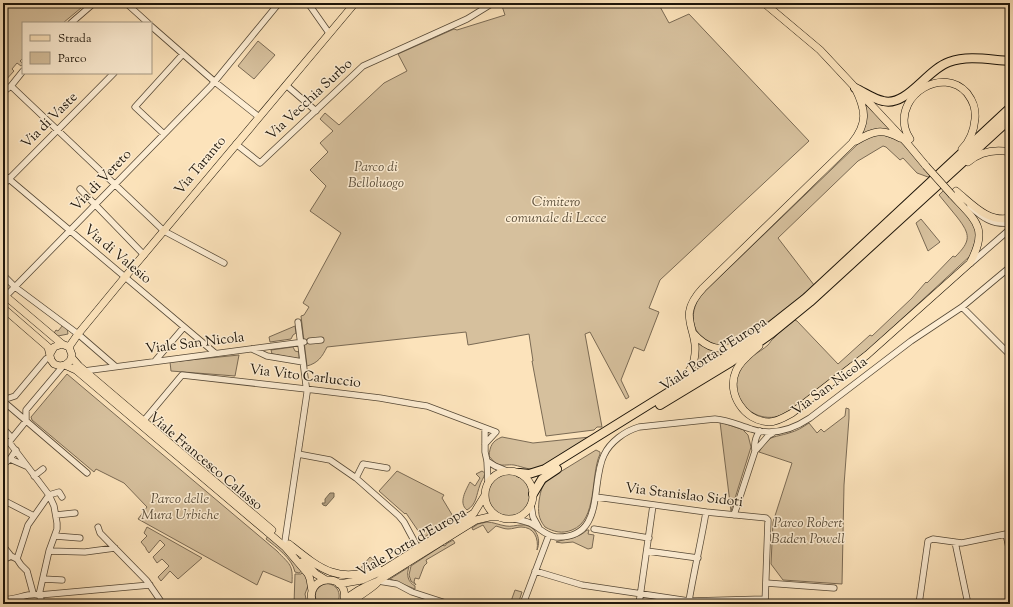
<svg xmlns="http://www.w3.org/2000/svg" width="1013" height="607" viewBox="0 0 1013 607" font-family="'Sorts Mill Goudy',serif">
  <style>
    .green { fill: #d6c09d; stroke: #7a6a54 }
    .water { fill: #b09d7f; stroke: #756750 }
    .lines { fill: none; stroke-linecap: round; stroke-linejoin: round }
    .minor-casing { stroke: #554836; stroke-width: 7 }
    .major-casing { stroke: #1d150a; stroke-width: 8 }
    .highway-casing { stroke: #1d150a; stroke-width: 10 }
    .minor { stroke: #fdedd3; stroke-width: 5.5 }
    .major { stroke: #fce3bb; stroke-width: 7 }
    .highway { stroke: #fce3bb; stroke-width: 8 }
    .major-bridge-casing { stroke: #1d150a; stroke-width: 8; stroke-linecap: butt }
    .major-bridge { stroke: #fce3bb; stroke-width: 7 }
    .labels { text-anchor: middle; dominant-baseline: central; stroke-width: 3; stroke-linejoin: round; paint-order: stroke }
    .street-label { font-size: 14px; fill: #1d150a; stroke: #fdedd3 }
    .park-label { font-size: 14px; font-style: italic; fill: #5e513d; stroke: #fdedd3 }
  </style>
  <rect width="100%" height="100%" fill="#fce3bb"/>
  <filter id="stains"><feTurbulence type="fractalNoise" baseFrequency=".005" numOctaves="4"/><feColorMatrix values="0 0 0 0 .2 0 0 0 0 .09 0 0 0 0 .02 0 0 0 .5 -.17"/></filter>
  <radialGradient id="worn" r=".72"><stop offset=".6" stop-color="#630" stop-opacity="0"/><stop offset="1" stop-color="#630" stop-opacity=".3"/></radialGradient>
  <path class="green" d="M3,3H87L63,23H23V58L20,61L23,64L21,66L17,63L12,69L14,71L4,82L3,80Z
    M501,3H658L669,23L689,14L809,141L660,280L649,308L659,312L644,351L634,347L621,380L629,397L626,399L590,332L585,334L602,427H597L594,430L546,436L532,361H533L529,334L468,345L466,332L327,347C322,357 318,363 307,366L301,316L304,315L309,307L303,303L341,233L310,211L326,186L310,170L328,152L320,143L333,131L320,119L325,113L339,125L384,83L407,71L398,54L454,29L457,30L505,15Z
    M258,41L275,55L254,79L238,66Z
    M866,105L890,129L889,130L861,134Z
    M881,134L900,141L932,175L928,177L917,173L903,158L900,160L886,147L883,146L858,161L778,238L814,285C801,296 788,309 775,319C769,323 764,325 759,328C750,335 741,344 730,346C720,349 704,342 698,333C690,321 693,308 700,296L859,143L866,138Z
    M945,189L972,218L977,236L970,256L868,350L792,409C786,412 781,416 775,417C756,420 737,406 737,387C737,380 736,375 740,369C746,358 759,353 768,345C770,343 771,340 774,338C780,331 788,326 795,320L797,321L838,364L870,335L872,336L912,298L926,282L927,283L953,256L955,257C971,241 971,235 957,217C951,210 945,202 939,195Z
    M921,219L940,242L928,251L916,223Z
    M63,325L67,328L68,334L58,336L54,333L56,330L58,331Z
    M295,326L296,333L293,335L291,339L270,342L269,337Z
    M696,339L715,351L726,352L691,374Z
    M293,347L295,351L299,352V359L272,354L271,350Z
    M239,355L235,376L171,371L170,362Z
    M67,374L277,551C290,565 293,564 292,583L263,571L257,585L138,519L147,507L124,483L96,469L94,472L32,420L31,417Z
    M846,408L849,409V418L844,485L842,584L783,580L771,564L773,522L792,463L759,452C768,435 773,438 789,433C797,431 803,427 809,423L817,433L821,429L824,432L845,416Z
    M720,422L744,430V431L748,435L751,447L731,511Z
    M502,437L533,443L590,437L539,468C530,471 524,467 514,465C508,464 501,467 495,463C493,461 491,458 489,456C490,446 492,441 502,437Z
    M596,450L600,452V454C590,476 598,520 572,530C562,534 554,532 545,527C538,518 538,512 539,501C541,489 542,484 552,477Z
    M397,471L444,495L442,498L454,518L423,538L406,513L405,514L379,491Z
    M482,471L485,473C484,478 481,481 480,485C476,495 477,504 467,510C458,503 466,490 470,482L475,486L480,478L476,474Z
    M488 495a21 21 0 1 1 42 0a21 21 0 1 1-42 0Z
    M487,522C493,522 499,525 506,526C511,527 516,525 521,525C535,524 542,538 537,550C539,538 534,527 521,527C517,527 513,529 508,529C504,529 500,527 496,526L488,533L483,525L473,530L472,528L478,524Z
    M147,527L202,558L178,579L170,571L161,581L158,577L169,566L162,559L157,563L153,557L165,545L160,540L149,553L146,549V548L141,542L147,536L144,533Z
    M587,530H589L588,534L594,535L592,548L588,549L573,542L562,543L556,542C567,538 578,539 587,530Z
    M268,536L283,550L302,571L299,573L295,572C292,558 276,547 266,539Z
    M453,540L455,543L426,560L427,563L424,566L419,579L415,578L414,582L416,585L411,581L409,575L411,566L443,545L444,546L446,545V544Z
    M370,557L376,562V564L369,568L359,570Z
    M409,567C406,575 408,582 415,586V589L390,579Z
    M303,572L309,583L305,594L307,604H294L295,574H301Z
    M324,584C336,582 343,593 337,604H318C313,596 315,588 324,584Z
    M515,590L522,592L518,604H510Z"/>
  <path class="water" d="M330,493H334V497L326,506L323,505L322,503H325V499Z"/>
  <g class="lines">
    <defs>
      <path id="minor" d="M126,3L148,23
        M308,3L329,33
        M71,23L94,3
        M151,26L215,82L259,117
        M286,85L316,111
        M11,86L164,231L224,263
        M3,92L11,86L23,71
        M164,134L135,107L183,54
        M236,144L260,163L363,66L467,19L493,3
        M3,174L215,353
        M3,185L114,73
        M80,189L144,255
        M970,206C982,218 993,225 1010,223
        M971,263L1010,229
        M3,275L15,287L78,334L115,366
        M6,296L211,86L279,3
        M962,307L1010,355
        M310,341L321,340
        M252,349L267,356L303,362
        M155,361L184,327
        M84,371L304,342
        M3,400L15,396L46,359L50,357
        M3,401L87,473
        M26,421L9,442L49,495L54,506L57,523V529L49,551L39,595
        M26,421V410L63,366
        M141,424L182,375L306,389L380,398L414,404L427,406L496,432L485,444
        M3,428L12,438
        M485,428V452L487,461L488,483
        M16,450L10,459L26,466
        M755,451C754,443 755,437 760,431
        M298,454L330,460L356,478L399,516L404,522L418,548
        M487,461L495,466L507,471
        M3,462L5,463L10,459
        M34,476L43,469
        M356,478L363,464L387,468
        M49,495L59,492L62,497
        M596,497L706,512L766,518L768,520L765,604
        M3,500L34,516
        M531,505L533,517L539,528
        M56,515L75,513
        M734,515L755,451L769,435L773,433
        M515,519C520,520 525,521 530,523C539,527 545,536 556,537C606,539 590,483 604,455C610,442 625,431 639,427L715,419C728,420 738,425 751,429C772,436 792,430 810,418L911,341L962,307L1010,267
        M98,527L100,533L147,581L160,600L162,604
        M594,529L649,538
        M55,536L80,538
        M285,541L307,393L298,322
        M955,542L968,604
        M3,546L11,556L17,559
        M49,551L85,552L115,548
        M647,551L698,558
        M3,557L7,558L11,556
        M17,559L28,525L49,495
        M17,559L21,565L27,571L33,593
        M535,571L582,585L689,601L765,599
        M43,579L62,580
        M378,581L397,584L412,592L449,604
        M766,583L834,588
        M39,595L43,604
        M3,599C16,601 27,592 39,595L150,585
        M689,601C694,571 701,542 706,512
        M523,604L549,535
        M639,604L653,505
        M919,604L928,541L933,539L962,543L1006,534L1010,553"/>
      <path id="major" d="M764,3L820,50L906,142L926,166
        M910,139C908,136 906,132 905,128C897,94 943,66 967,93C973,101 976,108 975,119C974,130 970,141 962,149
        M856,141C873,131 882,128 900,138
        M968,162C980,152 995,149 1010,152
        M956,191C972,204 988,223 1010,218
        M3,294L62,344
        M3,308L48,347L51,360L54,364L60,366L65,365L70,361L72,355L69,347L62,344L54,347L50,354
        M693,333C708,350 720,351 741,345
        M759,346C751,353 740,361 736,371C726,393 744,421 769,422C777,422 785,417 792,413L867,355L970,263C989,228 976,221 952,195
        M69,347L78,334L125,277L355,3
        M72,358L79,366L272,530
        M65,365L76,370L285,547L308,574L310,579L312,591
        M680,384C685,377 692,369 694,360C701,328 674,319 703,288L852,143C868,123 866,110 855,88
        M485 495a24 24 0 1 1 48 0a24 24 0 1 1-48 0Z
        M289,544C319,568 338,585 378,568
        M303,561L316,574L326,580
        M339,584L362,580L382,571L474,513L485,495
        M344,601C354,591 365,586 378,581L476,520L489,517H497
        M313,604C302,575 350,570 344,601
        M351,604C358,595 369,591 377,583"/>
      <path id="highway" d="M855,88C864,92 873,99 883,101C907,107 926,70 949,62C969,55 990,60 1010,61
        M660,405L731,362L772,333L810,302L1010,119
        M520,473L529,474L545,469L727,356L768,328L806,298L1010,108
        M533,494L542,479L557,469"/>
    </defs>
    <use href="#minor" class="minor-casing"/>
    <use href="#major" class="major-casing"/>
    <use href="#highway" class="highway-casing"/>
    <use href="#minor" class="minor"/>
    <use href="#major" class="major"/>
    <use href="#highway" class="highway"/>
    <defs>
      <path id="major-bridge" d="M926,166L952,195"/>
    </defs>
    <use href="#major-bridge" class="major-bridge-casing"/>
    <use href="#major-bridge" class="major-bridge"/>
  </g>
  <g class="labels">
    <g class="street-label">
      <text transform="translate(310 100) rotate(-43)">Via Vecchia Surbo</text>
      <text transform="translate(50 121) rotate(-45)">Via di Vaste</text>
      <text transform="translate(201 166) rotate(-50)">Via Taranto</text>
      <text transform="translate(102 181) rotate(-46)">Via di Vereto</text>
      <text transform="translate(117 255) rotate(40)">Via di Valesio</text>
      <text transform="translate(195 344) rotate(-7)">Viale San Nicola</text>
      <text transform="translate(714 355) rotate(-33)">Viale Porta d'Europa</text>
      <text transform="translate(305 377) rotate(7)">Via Vito Carluccio</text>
      <text transform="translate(830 387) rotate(-36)">Via San Nicola</text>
      <text transform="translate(205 462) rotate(40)">Viale Francesco Calasso</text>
      <text transform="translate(684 496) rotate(7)">Via Stanislao Sidoti</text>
      <text transform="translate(412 543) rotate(-30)">Viale Porta d'Europa</text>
    </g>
    <g class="park-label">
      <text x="376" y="168">Parco di<tspan x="376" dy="16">Belloluogo</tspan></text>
      <text x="556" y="203">Cimitero<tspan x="556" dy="16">comunale di Lecce</tspan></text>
      <text x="180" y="500">Parco delle<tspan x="180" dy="16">Mura Urbiche</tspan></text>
      <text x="808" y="524">Parco Robert<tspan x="808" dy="16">Baden Powell</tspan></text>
    </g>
  </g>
  <rect width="1013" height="607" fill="none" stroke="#fce3bb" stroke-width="16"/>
  <rect x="4" y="4" width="1005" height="599" fill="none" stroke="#1d150a" stroke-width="2"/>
  <rect x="8" y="8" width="997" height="591" fill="none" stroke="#1d150a"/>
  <rect x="22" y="22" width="130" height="52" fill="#fdedd3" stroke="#a39783"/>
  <rect x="30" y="35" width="20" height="6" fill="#fce3bb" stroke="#a39783"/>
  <text x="58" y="42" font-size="12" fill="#1d150a">Strada</text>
  <rect x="30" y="52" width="20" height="12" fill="#d6c09d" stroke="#a39783"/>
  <text x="58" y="62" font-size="12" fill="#1d150a">Parco</text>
  <rect width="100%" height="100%" filter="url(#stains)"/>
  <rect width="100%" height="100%" fill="url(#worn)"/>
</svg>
